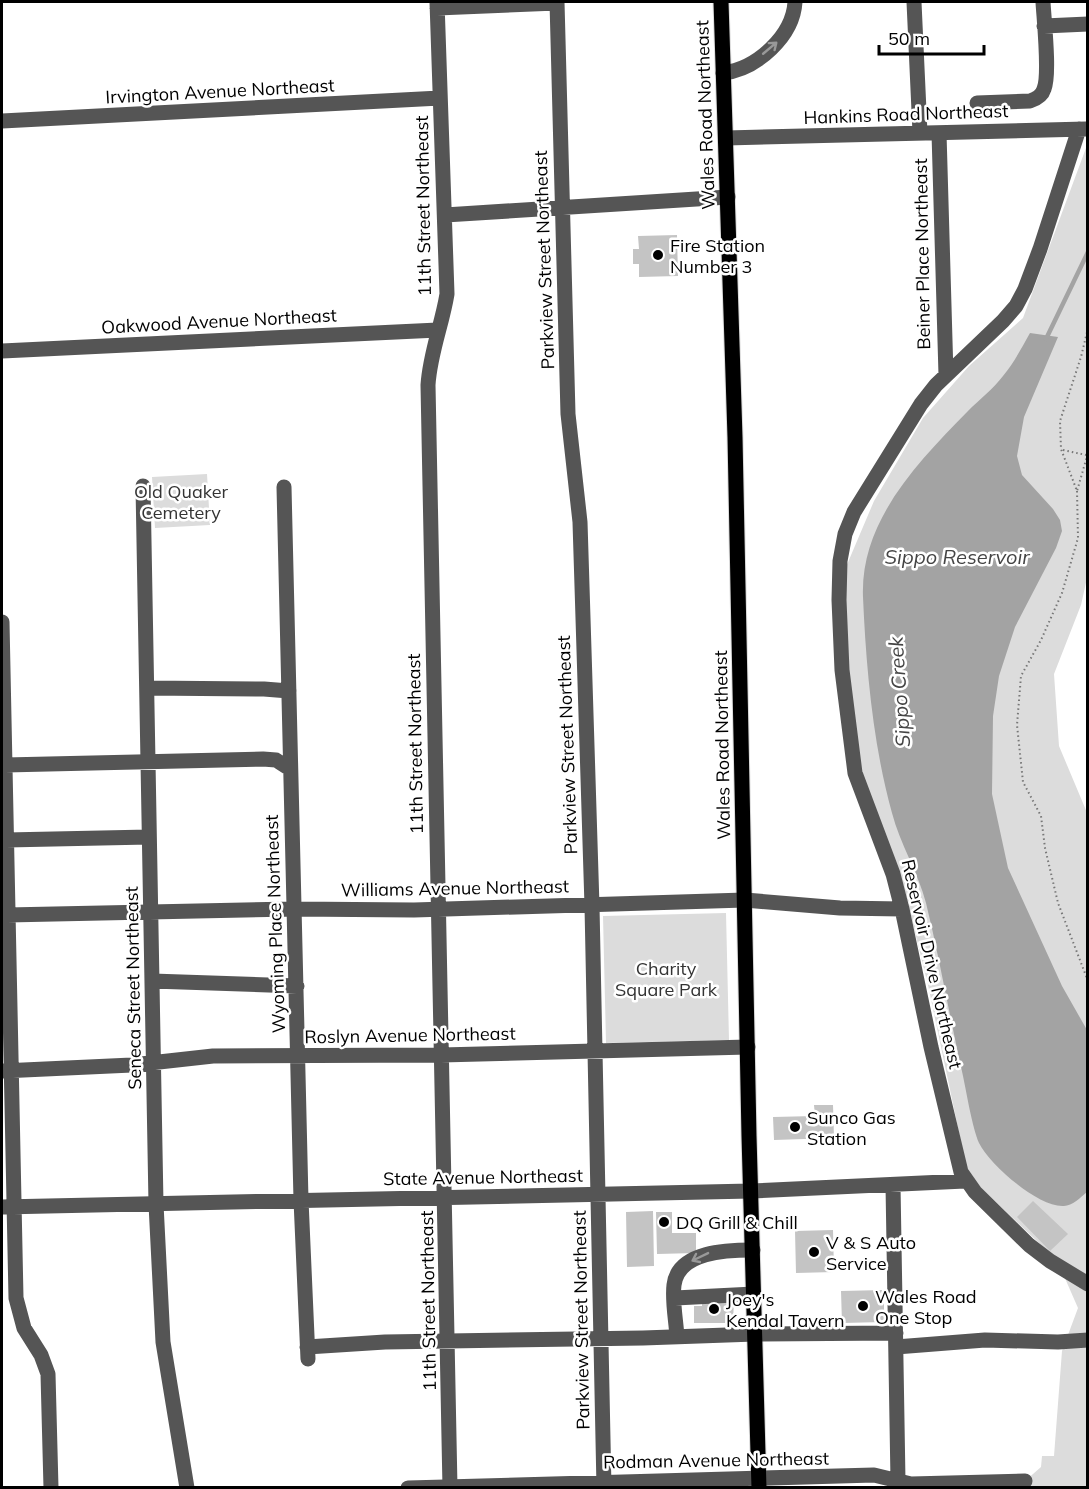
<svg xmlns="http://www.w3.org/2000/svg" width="1089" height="1489" viewBox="0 0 1089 1489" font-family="Mulish,sans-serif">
	<rect width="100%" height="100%" fill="#fff"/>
	<path fill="#dcdcdc" d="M1086 148 1088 503 1086 509 1087 578 1081 605 1054 674 1059 746 1088 815 1087 1487H1025V1481L1041 1467 1042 1456H1054L1062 1351 1078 1308 1057 1260 981 1188 966 1166 928 985 903 884 873 810 863 778 854 723 846 643V567L874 501 923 418 969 366 1023 318Z
		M207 474 210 525 155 528 152 477Z
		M726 913 729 1040 606 1043 603 916Z"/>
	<path fill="#a3a3a3" d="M1030 333 1058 337 1024 417 1017 456 1022 475 1053 509 1060 520 1062 531 1056 548 1015 627 999 676 993 716 992 794 1008 868 1062 986 1087 1030V1192C1081 1197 1072 1206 1064 1206 1039 1208 990 1165 979 1143 972 1126 967 1095 963 1076 950 1019 940 960 926 903 918 872 900 844 892 813 873 745 866 667 863 597 860 521 918 462 968 411 979 400 993 389 1003 376 1014 363 1022 347 1030 333Z"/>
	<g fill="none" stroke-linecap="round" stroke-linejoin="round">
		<path stroke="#a3a3a3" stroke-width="4.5" d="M1046 339 1088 252"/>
	</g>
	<path fill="#c4c4c4" d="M677 235 678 276 639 277V264H633V249H639L638 236Z
		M814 1105H833L834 1138 774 1140 773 1117 815 1116Z
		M1033 1201 1068 1234 1050 1251 1017 1217Z
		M653 1211 654 1266 627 1267 626 1212Z
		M656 1212H672V1233H696V1253L657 1254Z
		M833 1230 834 1272 796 1273 795 1231Z
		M884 1290V1322L842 1323 841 1291Z
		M702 1299H734L733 1323H694V1306H702Z"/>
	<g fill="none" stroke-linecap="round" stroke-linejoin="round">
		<defs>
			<path id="major" d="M721 2 735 437 749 1136 759 1488"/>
		</defs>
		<use href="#major" stroke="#dbdbdb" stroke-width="17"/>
		<path stroke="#777" stroke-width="2" stroke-dasharray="1.5 3" stroke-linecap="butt" d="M1088 328 1081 357 1060 421 1061 449 1077 491 1088 453
			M1063 450 1086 455
			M1077 491 1078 538 1062 593 1041 640 1021 676 1017 725 1023 782 1041 816 1045 848 1058 903 1088 981"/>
		<path stroke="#555" stroke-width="15" d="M437 2 447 294C442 325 430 353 428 385L450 1488
			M557 2 568 414 580 522 592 906 604 1488
			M914 2 920 133
			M437 8 557 3
			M1044 26 1088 24
			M723 73C757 69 793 36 795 2
			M977 103 1030 101C1036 99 1042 96 1044 89 1050 75 1044 20 1043 2
			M2 121 440 98
			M1079 129 1040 249 1025 289 1016 306 1003 321 936 385 921 404 854 512 845 534 840 561 839 600 842 670 855 773 893 874 902 909 931 1047 961 1172 975 1192 1029 1245 1050 1261 1088 1284
			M939 133 946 375
			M726 138 1086 129
			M445 215 728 197
			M2 351 438 330
			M143 486 156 1204 163 1342 187 1488
			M284 487 301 1200 308 1359
			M2 622 16 1298 24 1328 41 1355 48 1374 51 1488
			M147 688 264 689 289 691
			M5 765 263 759 276 760 290 769
			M6 840 149 837
			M7 915 294 909 414 910 745 900 840 908 902 909
			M152 981 297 986
			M2 1071 132 1065 213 1056 441 1055 748 1047
			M893 1185 898 1481
			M2 1207 751 1191 965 1181
			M675 1298 754 1294
			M677 1337C676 1320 672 1301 674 1285 678 1251 728 1250 753 1250
			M307 1347 385 1342 643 1338 755 1334 896 1333
			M896 1347 985 1340 1058 1342 1088 1340
			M408 1488 874 1475 911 1484 1025 1481"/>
		<use href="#major" stroke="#000" stroke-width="15"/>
	</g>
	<defs><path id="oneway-shaft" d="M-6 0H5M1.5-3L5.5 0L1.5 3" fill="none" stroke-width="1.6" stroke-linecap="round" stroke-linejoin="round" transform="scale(1.5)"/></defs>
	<g stroke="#999">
		<use href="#oneway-shaft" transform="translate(770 48) rotate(-40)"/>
		<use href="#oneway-shaft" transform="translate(700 1257) rotate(154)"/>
	</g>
	<g fill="#000" stroke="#fff" stroke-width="2">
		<circle cx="658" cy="255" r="6"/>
		<circle cx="795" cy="1127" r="6"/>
		<circle cx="664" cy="1222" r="6"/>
		<circle cx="814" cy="1252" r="6"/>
		<circle cx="863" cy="1306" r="6"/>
		<circle cx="714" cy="1309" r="6"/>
	</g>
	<g text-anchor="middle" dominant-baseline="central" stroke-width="5" stroke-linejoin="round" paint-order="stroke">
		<g font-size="18" fill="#000" stroke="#fff">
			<text transform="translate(220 91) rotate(-3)">Irvington Avenue Northeast</text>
			<text transform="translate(906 114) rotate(-2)">Hankins Road Northeast</text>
			<text transform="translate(705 115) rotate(-92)">Wales Road Northeast</text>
			<text transform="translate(423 206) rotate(-91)">11th Street Northeast</text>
			<text transform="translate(922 254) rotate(-91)">Beiner Place Northeast</text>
			<text transform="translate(544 260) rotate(-92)">Parkview Street Northeast</text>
			<text transform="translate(219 321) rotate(-3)">Oakwood Avenue Northeast</text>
			<text transform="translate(415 744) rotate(-91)">11th Street Northeast</text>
			<text transform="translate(567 745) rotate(-92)">Parkview Street Northeast</text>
			<text transform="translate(722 745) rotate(-91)">Wales Road Northeast</text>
			<text transform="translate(455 888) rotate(-1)">Williams Avenue Northeast</text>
			<text transform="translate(275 924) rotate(-92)">Wyoming Place Northeast</text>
			<text transform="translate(932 964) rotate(77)">Reservoir Drive Northeast</text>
			<text transform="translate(133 988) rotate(-91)">Seneca Street Northeast</text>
			<text transform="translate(410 1035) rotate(-1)">Roslyn Avenue Northeast</text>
			<text transform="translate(483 1177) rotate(-1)">State Avenue Northeast</text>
			<text transform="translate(428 1301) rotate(-91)">11th Street Northeast</text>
			<text transform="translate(581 1320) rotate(-91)">Parkview Street Northeast</text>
			<text transform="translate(716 1460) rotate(-1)">Rodman Avenue Northeast</text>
		</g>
		<g font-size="18" fill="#000" stroke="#fff" text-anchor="start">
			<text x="670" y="245">Fire Station<tspan x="670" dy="21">Number 3</tspan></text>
			<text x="807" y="1117">Sunco Gas<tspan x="807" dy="21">Station</tspan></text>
			<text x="676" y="1222">DQ Grill &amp; Chill</text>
			<text x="826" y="1242">V &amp; S Auto<tspan x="826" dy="21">Service</tspan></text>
			<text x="875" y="1296">Wales Road<tspan x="875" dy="21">One Stop</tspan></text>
			<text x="726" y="1299">Joey's<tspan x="726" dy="21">Kendal Tavern</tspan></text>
		</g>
		<g font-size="18" fill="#333" stroke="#fff">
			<text x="181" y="491">Old Quaker<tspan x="181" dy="21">Cemetery</tspan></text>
			<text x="666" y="968">Charity<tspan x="666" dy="21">Square Park</tspan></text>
		</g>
		<g font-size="20" font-style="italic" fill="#444" stroke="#fff">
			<text x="957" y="556">Sippo Reservoir</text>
			<text transform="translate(899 692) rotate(-94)">Sippo Creek</text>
		</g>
	</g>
	<rect width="1089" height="1489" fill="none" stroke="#000000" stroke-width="6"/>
	<path d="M879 45v9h105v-9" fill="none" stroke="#000000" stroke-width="3"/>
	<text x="888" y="45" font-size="18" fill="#000000" stroke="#ffffff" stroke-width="4.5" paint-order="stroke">50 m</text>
</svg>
